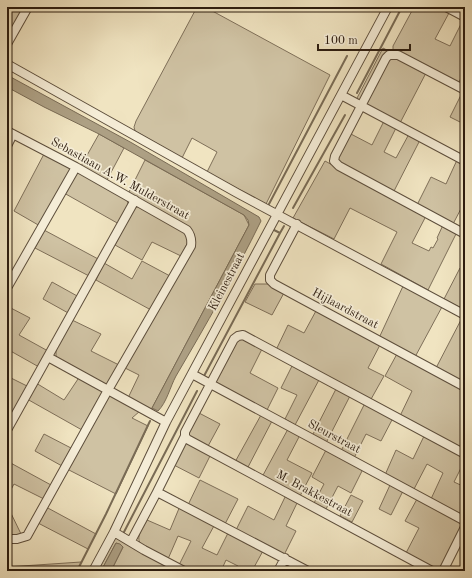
<svg xmlns="http://www.w3.org/2000/svg" width="472" height="578" viewBox="0 0 472 578" font-family="'Old Standard TT',serif">
	<rect width="100%" height="100%" fill="#f0e4c1"/>
	<filter id="stains"><feTurbulence type="fractalNoise" baseFrequency=".005" numOctaves="4"/><feColorMatrix values="0 0 0 0 .2 0 0 0 0 .09 0 0 0 0 .02 0 0 0 .5 -.17"/></filter>
	<radialGradient id="worn" r=".72"><stop offset=".6" stop-color="#630" stop-opacity="0"/><stop offset="1" stop-color="#630" stop-opacity=".3"/></radialGradient>
	<path fill="#cfc2a3" stroke="#7e6f59" d="M7 7H26L7 40Z
		M197 7H205L330 75 266 204 207 172 217 152 192 138 182 158 135 131 134 127 136 121Z
		M414 7H439L449 13 435 39 450 46 463 20 465 21V70L458 84 393 50V46Z
		M383 48 427 71 400 123 356 100Z
		M463 91 465 92V117L462 123 450 117Z
		M384 121 396 128 384 152 396 158 409 134 420 140 393 193 337 161 349 133 372 145Z
		M99 134 124 148 107 180 81 166Z
		M44 154 71 168 40 226 14 211Z
		M145 160 244 215 249 225 151 410 128 398 139 375 125 368 195 240 194 234 191 229 128 194Z
		M457 160 465 165V201L453 224 417 205 431 177 446 184Z
		M325 161 426 216 412 243 429 251 431 247 433 248 438 239 437 238 443 225 457 232 428 290 381 264 397 232 350 208 334 239 293 218Z
		M76 173H80L126 199C132 207 123 217 119 224L64 193Z
		M137 207H141L184 230 189 240 181 256 152 242 142 260 115 245 134 208Z
		M44 230 100 260 91 277 35 248Z
		M142 261 170 276 151 310 96 280 104 263 132 279Z
		M460 268 465 270V310L444 299Z
		M52 282 79 297 70 314 43 299Z
		M255 284H272L285 291 272 315 245 302Z
		M404 284 443 305 415 357 379 338Z
		M7 306 30 318 19 335 48 351 39 367 7 349Z
		M317 309 381 343 368 368 384 376 370 401 276 350 288 325 304 333Z
		M463 316 465 318V384L436 368Z
		M72 320 101 334 91 351 119 365 107 386 58 358 56 356V349Z
		M242 338 263 347 250 373 278 388 267 410 218 384 216 381 237 340Z
		M398 352 465 389V451L400 416 412 391 385 376Z
		M293 364 320 378 295 425 285 419 297 395 281 388Z
		M7 376 27 386 7 423Z
		M80 376 104 392 82 430 27 399 36 383 64 400Z
		M337 387 351 394 326 443 312 436Z
		M110 396H114L140 411 132 418 148 426 116 494 67 469 106 399Z
		M365 403 393 418 381 441 366 434 354 458 341 451Z
		M199 413 220 424 207 448 191 440 188 434Z
		M261 415 272 421 247 469 235 462Z
		M288 429 300 435 287 460 312 473 300 496 262 477Z
		M44 434 71 448 62 466 35 451Z
		M425 434 465 456V460L454 482 465 487V516L461 515 431 499 443 473 427 464 413 491 385 475 396 450 413 459Z
		M183 440 211 454 199 478 170 463Z
		M326 450 363 469 351 493 338 486 326 509 314 503 324 484 312 477Z
		M7 461 51 485 44 499 14 484 7 497Z
		M200 480 238 499 225 524 188 505Z
		M390 485 403 491 391 515 379 509Z
		M286 495 298 501 286 526 296 531 284 555 236 530 248 506 274 520Z
		M351 495 363 501 352 522 340 516Z
		M417 499 460 522 463 524 443 566 437 569 406 553 419 528 405 521Z
		M7 505 22 536H7Z
		M180 506 215 524 202 548 217 555 229 531 264 549 252 571H235L238 566 226 560 221 571H190L179 565 191 541 178 536 168 559 142 545C134 538 143 528 147 520L170 530Z
		M46 507 96 534 88 549 38 523Z
		M117 537 181 571H111L123 547 116 543 101 571H95L114 538Z
		M81 562 77 571H7V567Z"/>
	<path fill="#ada084" stroke="#796b55" d="M7 75 132 143 259 217 261 221C235 274 206 325 176 376 170 387 167 402 158 411L152 408 249 225 248 220 244 215 99 134 44 107 7 87Z
		M116 543 120 544 123 547 111 571H101Z"/>
	<g fill="none" stroke-linecap="round" stroke-linejoin="round">
		<path stroke="#796b55" stroke-width="2" d="M357 93 402 7
			M269 204 347 56
			M293 208 345 115
			M280 233 284 226
			M204 376 280 233 274 230
			M124 532 197 391
			M77 571 106 514 150 421"/>
		<defs>
			<path id="minor" d="M446 7 465 17
				M7 44 28 7
				M7 64 237 193 465 315
				M465 90 398 55H389L386 58 335 156 334 161 339 166 465 234
				M341 95 465 161
				M7 131 76 167 187 230C191 235 192 239 191 246L108 390 27 536 17 539H7
				M7 146 13 134
				M297 224 270 275V280L274 284 465 387
				M7 288 76 167
				M48 357 166 422
				M192 374 465 521
				M7 430 135 200
				M185 436 187 439 432 571
				M157 492 185 436V432L234 339 238 336 243 335 465 454
				M114 532 144 550 184 571
				M131 541 157 492 308 571
				M93 571 114 532 166 422 388 7
				M278 571 285 558
				M443 571 465 527"/>
		</defs>
		<use href="#minor" stroke="#5d4e3c" stroke-width="10"/>
		<use href="#minor" stroke="#f5edd7" stroke-width="8"/>
	</g>
	<g text-anchor="middle" dominant-baseline="central" stroke-width="3.5" stroke-linejoin="round" paint-order="stroke">
		<g font-size="12" fill="#2c1c0f" stroke="#f5edd7">
			<text transform="translate(120 179) rotate(29)">Sebastiaan A.W. Mulderstraat</text>
			<text transform="translate(227 282) rotate(-62)">Kleinestraat</text>
			<text transform="translate(345 309) rotate(28)">Hijlaardstraat</text>
			<text transform="translate(334 437) rotate(28)">Sleurstraat</text>
			<text transform="translate(314 494) rotate(28)">M. Brakkestraat</text>
		</g>
	</g>
	<rect width="472" height="578" fill="none" stroke="#f0e4c1" stroke-width="24"/>
	<rect x="8" y="8" width="456" height="562" fill="none" stroke="#2c1c0f" stroke-width="2"/>
	<rect x="12" y="12" width="448" height="554" fill="none" stroke="#2c1c0f"/>
	<path d="M318 44v6h92v-6" fill="none" stroke="#2c1c0f" stroke-width="2"/>
	<text x="324" y="44" font-size="12" fill="#2c1c0f" stroke="#f5edd7" stroke-width="3" paint-order="stroke">100 m</text>
	<rect width="100%" height="100%" filter="url(#stains)"/>
	<rect width="100%" height="100%" fill="url(#worn)"/>
</svg>
